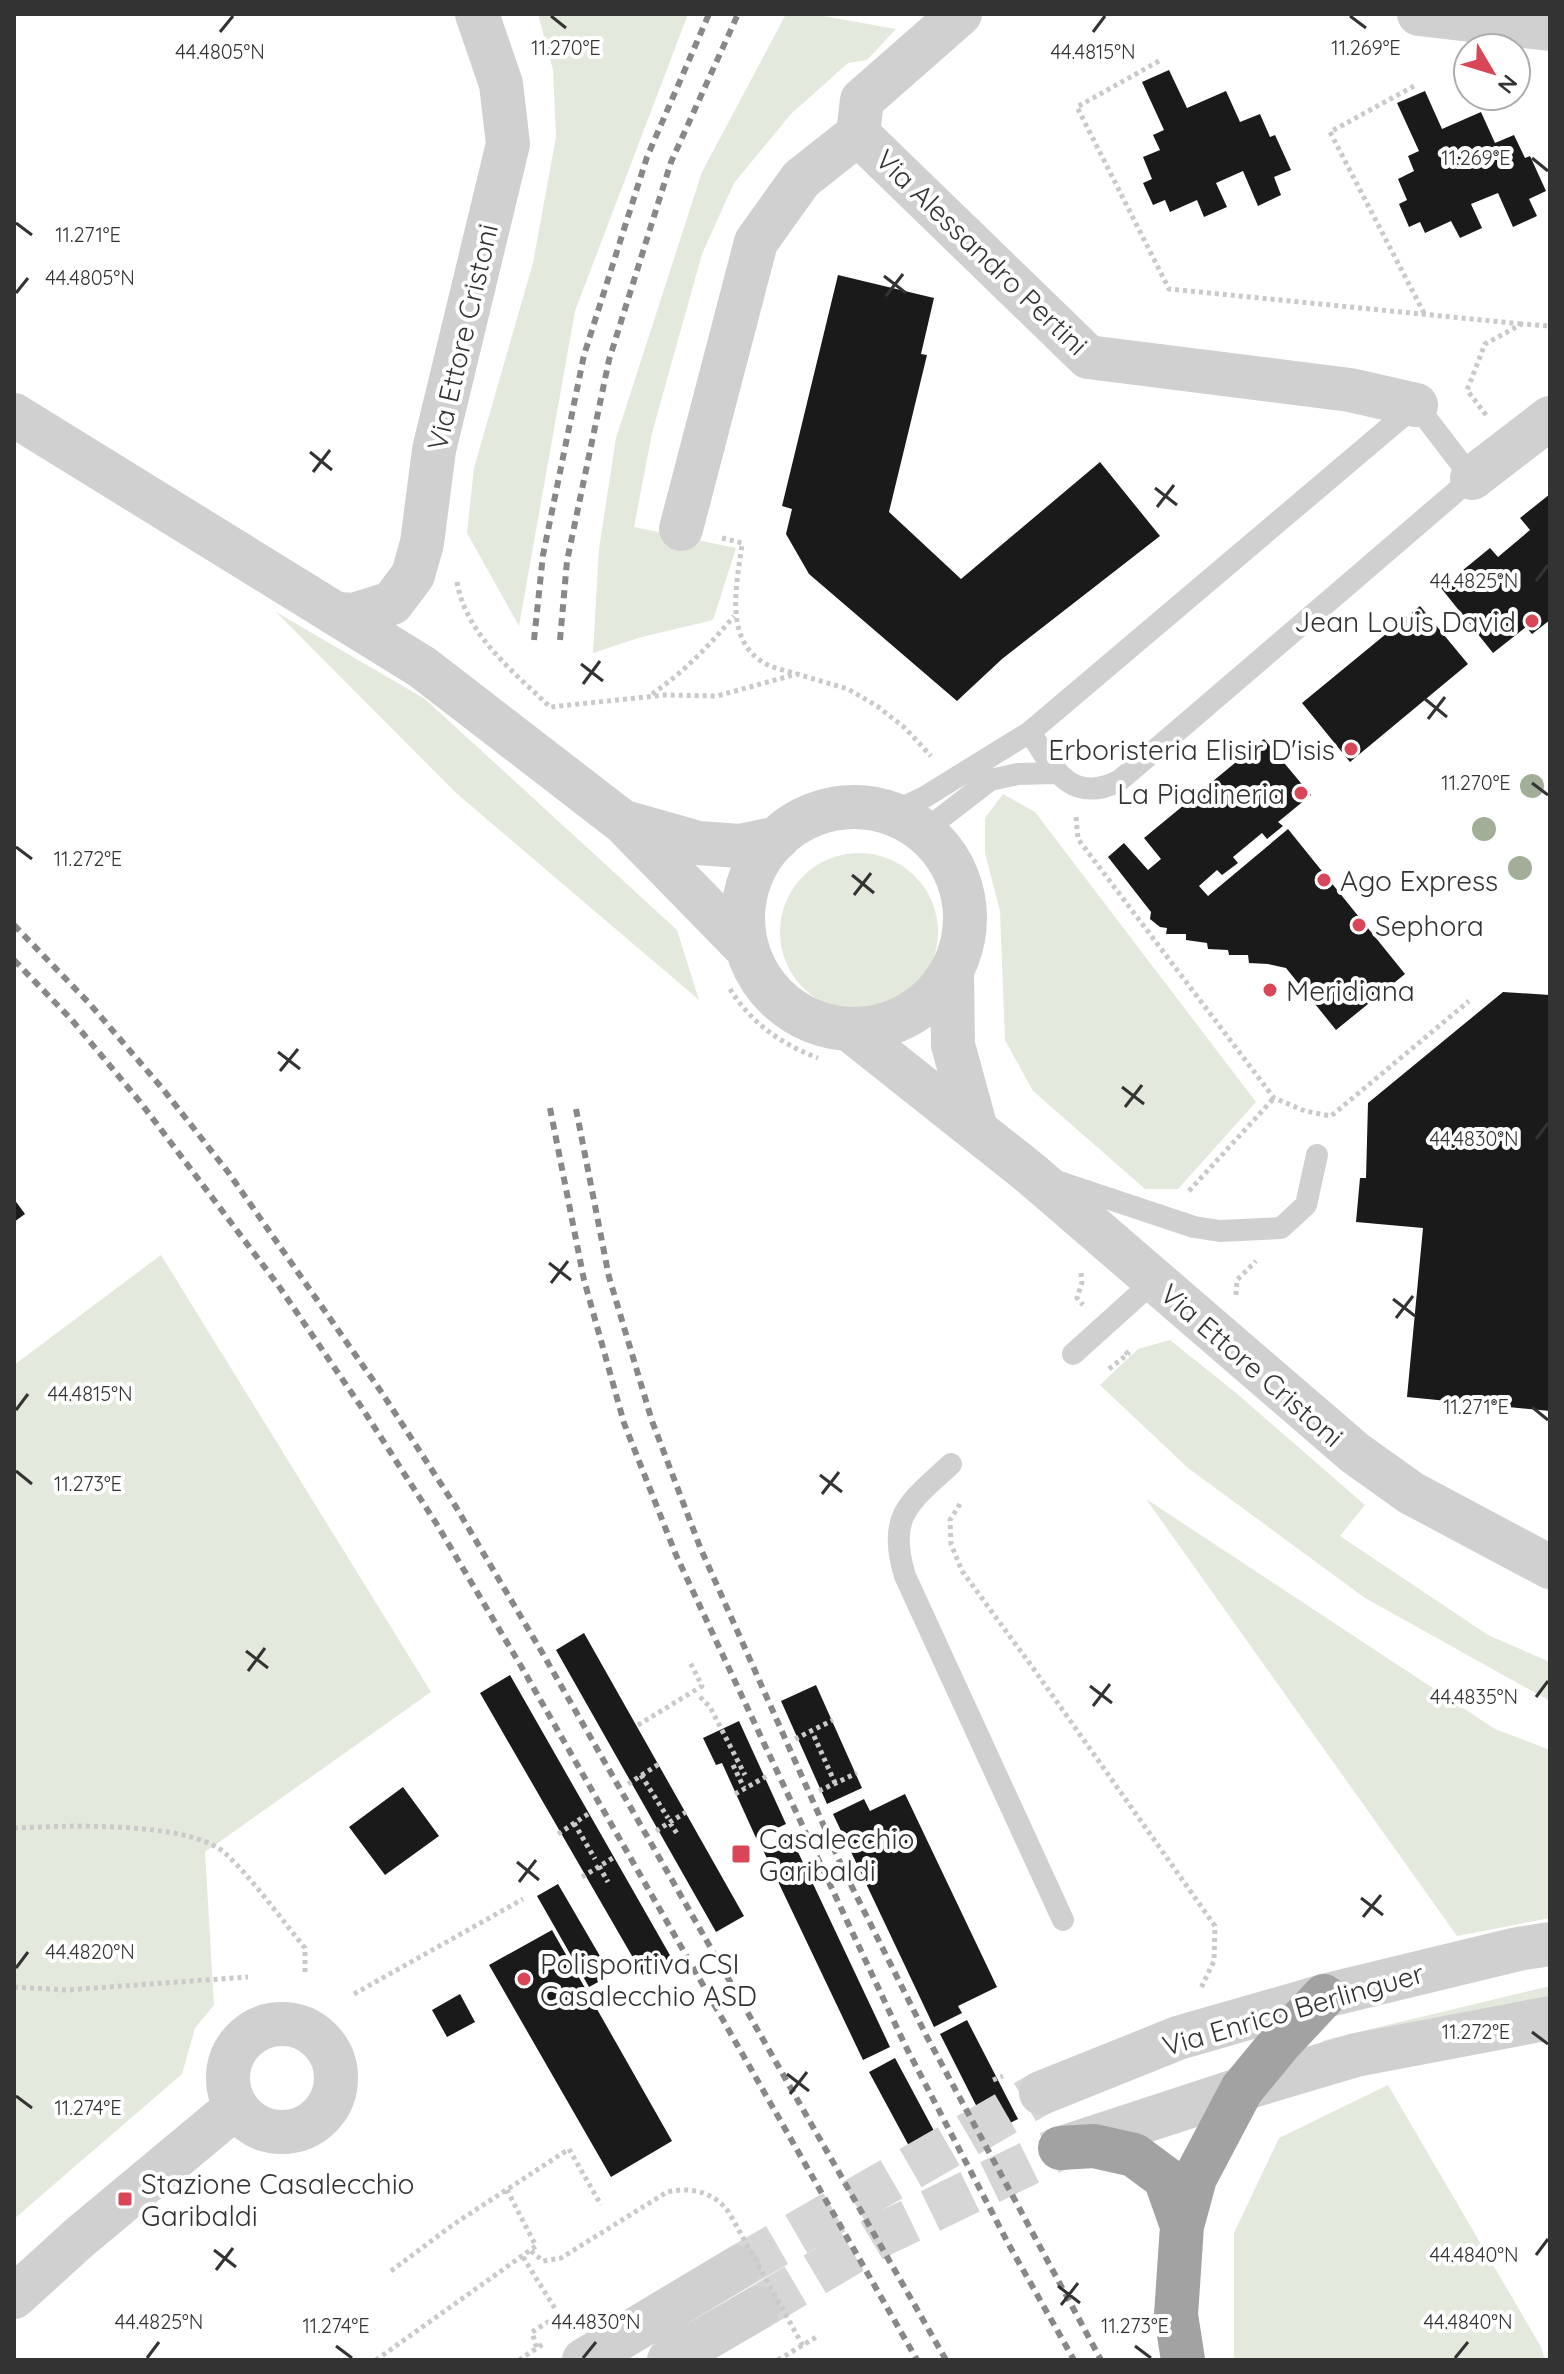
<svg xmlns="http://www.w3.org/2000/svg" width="1564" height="2374" viewBox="0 0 1564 2374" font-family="Quicksand,sans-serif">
	<rect width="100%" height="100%" fill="#fff"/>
	<path fill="#e3e9dd" d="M538 14H688L575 311 519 626 467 533 474 468 533 263 556 137 553 70Z
		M786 14H812L896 29 867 60 848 63 791 114 734 183 702 254 652 433 634 527 736 548 713 620 638 638 593 653 599 549 616 438 702 172Z
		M276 612 425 699 677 930 699 1000 456 793Z
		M1003 794 1035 812 1256 1102 1178 1189H1145L1033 1091 1005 1040 1000 911 985 853V818Z
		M780 932a79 79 0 1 1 158 0a79 79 0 1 1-158 0Z
		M161 1255 431 1692 205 1852 214 2005 195 2028 182 2074 14 2219V1365Z
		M1170 1340 1235 1392 1365 1505 1340 1536 1488 1635 1550 1662V1701L1365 1598 1188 1468 1100 1385 1138 1349Z
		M1146 1499 1495 1729 1550 1750V1918L1457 1936Z
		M1550 1986V1997L1285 2065 1325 2040Z
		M1388 2085 1541 2347 1545 2360H1234V2233L1279 2138Z"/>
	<path fill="#1a1a1a" d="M1169 70 1187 108 1226 91 1240 122 1260 114 1270 137 1275 135 1291 170 1274 177 1281 195 1258 206 1243 171 1216 183 1227 207 1204 217 1197 200 1170 212 1165 200 1153 205 1143 183 1152 179 1143 157 1160 150 1153 135 1164 130 1142 82Z
		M1425 91 1442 129 1481 112 1495 143 1514 135 1525 158 1530 156 1546 191 1529 199 1537 216 1513 227 1498 193 1471 204 1482 228 1460 238 1451 221 1425 233 1420 222 1409 227 1399 204 1407 200 1398 179 1414 171 1408 156 1419 151 1397 103Z
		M838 275 934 298 921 354 927 355 889 512 961 579 1100 462 1160 536 1002 659 957 701 809 574 786 534 792 509 782 506Z
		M1550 494V620L1532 634 1526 627 1493 653 1441 588 1490 548 1498 557 1530 530 1520 518Z
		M1420 606 1468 664 1350 762 1302 703Z
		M1264 739 1311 795 1278 822 1283 826 1267 839 1262 833 1233 857 1238 863 1222 875 1217 870 1199 886 1208 896 1288 829 1405 974 1336 1030 1286 968 1268 964 1249 963 1248 955H1229L1228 950 1208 949 1207 943 1186 940V934H1166L1167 928 1160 927 1150 919 1151 912 1108 857 1124 843 1148 870 1161 859 1144 838Z
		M1503 992 1550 995V1411L1407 1397 1423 1228 1356 1222 1360 1178H1366L1368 1103Z
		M14 1199 25 1214 14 1222Z
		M584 1633 744 1916 716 1932 556 1650Z
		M510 1675 671 1957 643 1975 480 1693Z
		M816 1685 862 1788 827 1804 781 1701Z
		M739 1721 786 1824 756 1838 722 1763 716 1765 703 1738Z
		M403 1787 439 1836 385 1875 349 1827Z
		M905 1794 997 1987 958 2006 962 2013 934 2027 833 1814 864 1799 870 1811Z
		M790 1835 890 2047 863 2060 762 1848Z
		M558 1884 611 1975 589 1987 537 1896Z
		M552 1930 672 2141 611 2177 489 1965Z
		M460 1994 475 2022 447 2037 432 2010Z
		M967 2020 1018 2119 990 2133 940 2034Z
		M895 2058 948 2157 923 2172 869 2072Z"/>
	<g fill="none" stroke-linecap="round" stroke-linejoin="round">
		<path stroke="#d6d6d6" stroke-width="44" stroke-dasharray="44 22" stroke-linecap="butt" d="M739 2267 1041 2093
			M758 2308 881 2235 1060 2148"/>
		<path stroke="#cacaca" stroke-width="5" stroke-dasharray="4 4" stroke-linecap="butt" d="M1159 61 1077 107 1169 289 1522 324
			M1414 86 1330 132 1425 315
			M1486 415 1467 390 1485 344 1522 324 1550 326
			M722 538 742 543C738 580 723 635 761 661 770 668 785 670 796 674
			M457 582C466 635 514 672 550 707L665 695 717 696 797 674 848 689 877 706 905 728 931 756
			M652 694C684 672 709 646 734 616
			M1076 817 1078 839 1274 1098 1305 1111 1331 1116 1469 1001
			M730 989C751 1023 781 1044 818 1058
			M1189 1191 1274 1098
			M1081 1273 1082 1282 1077 1298 1083 1305
			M1236 1295 1237 1280 1256 1261
			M1109 1369 1128 1354 1124 1350
			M960 1504 950 1520 951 1544 962 1571 1033 1668 1215 1926 1214 1961 1201 1988
			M700 1697 710 1707 745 1775
			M638 1725 702 1686 689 1660
			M814 1736 835 1783
			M795 1739 833 1720
			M733 1765 744 1788
			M641 1775 668 1818
			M628 1784 659 1764
			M819 1791 857 1773
			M735 1794 767 1776
			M574 1823 595 1859
			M670 1823 678 1835
			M14 1828C62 1826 190 1820 226 1854 252 1878 281 1919 305 1948V1972
			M656 1831 686 1812
			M558 1834 591 1812
			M599 1866 608 1882
			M582 1877 616 1856
			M14 1987 66 1990 248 1977
			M354 1994 523 1899
			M993 2080 1003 2076
			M531 2251 543 2261 561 2258 667 2192C692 2186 718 2193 731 2216
			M523 2257 559 2315 532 2332 537 2349
			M391 2271 454 2224 569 2149 601 2205
			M376 2360 536 2246 507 2190
			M519 2360 543 2344
			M778 2360 818 2336"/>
		<path stroke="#d0d0d0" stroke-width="22" d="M891 813 923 798 1030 732 1416 405 1472 478 1119 781C1070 805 1053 768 1030 732
			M924 831 990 780 1018 774 1056 773
			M1056 1181 1194 1227 1220 1231 1281 1228 1306 1205 1317 1155
			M1073 1354 1154 1281
			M951 1464C911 1502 886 1514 905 1576L1063 1920"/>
		<path stroke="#d0d0d0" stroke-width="44" d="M960 14 862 100 858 134 1088 357 1350 390 1416 405
			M1419 14 1550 29
			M1472 478 1550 418
			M681 529 756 242 801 179 858 134
			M339 614 353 615 392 603 413 575 422 543 434 450 508 144 501 84 477 14
			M228 2078a54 54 0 1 1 108 0a54 54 0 1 1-108 0Z
			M14 2297 80 2237 236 2107"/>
		<path stroke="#d0d0d0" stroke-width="44" d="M14 415 422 667 623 822 748 950
			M743 918a111 111 0 1 1 222 0a111 111 0 1 1-222 0Z
			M624 822 698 843 740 846 778 838
			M952 971 953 1045 976 1129
			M849 1029 1029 1172 1355 1453 1411 1493 1550 1567
			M1041 2093 1178 2038 1324 1996 1518 1949 1550 1944
			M1062 2148 1242 2089 1356 2055 1550 2018
			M584 2360 739 2267
			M669 2360 758 2308"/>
		<path stroke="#a2a2a2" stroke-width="44" d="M1060 2148 1094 2146 1134 2155 1165 2178 1182 2226
			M1183 2360 1176 2315 1182 2226 1195 2178 1242 2089 1280 2043 1324 1996"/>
		<path stroke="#888" stroke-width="6" stroke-dasharray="8 6" stroke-linecap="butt" d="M534 640 543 555 584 355 647 157 709 14
			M560 640 567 561 609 360 671 162 738 14
			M14 925 89 1003 162 1088 228 1172 382 1393 456 1507 543 1654 946 2360
			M14 960 71 1019 141 1103 278 1285 362 1408 436 1523 521 1666 917 2360
			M550 1108 584 1280 624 1423 676 1555 905 2045 1009 2245 1074 2360
			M576 1109 609 1277 652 1421 700 1547 843 1869 926 2035 1101 2360"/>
		<path stroke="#cacaca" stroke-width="5" stroke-dasharray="4 4" stroke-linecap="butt" d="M731 2216 803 2346"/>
	</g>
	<g fill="#a3ae98">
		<circle cx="1532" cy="786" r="12"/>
		<circle cx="1484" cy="829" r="12"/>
		<circle cx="1520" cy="868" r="12"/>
	</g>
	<path fill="none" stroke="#333" stroke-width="3" d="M551 16 566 28M1350 16 1366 28M220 32 233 16M1093 32 1105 16M1532 158 1548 171M16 223 32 235M884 276 906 293M16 293 28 278M886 296 903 274M310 452 332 470M313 472 330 450M1155 488 1177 505M1157 507 1174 485M1536 581 1548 565M581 664 603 681M583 684 600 661M1425 699 1447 717M1428 719 1445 697M1532 783 1548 795M16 847 32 859M852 875 874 893M854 895 871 873M278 1052 300 1069M280 1071 298 1049M1122 1087 1144 1104M1125 1107 1142 1085M1536 1139 1548 1123M549 1263 571 1280M551 1283 568 1261M1393 1299 1415 1316M1396 1318 1413 1296M1532 1407 1548 1420M16 1410 28 1394M16 1471 32 1484M820 1475 842 1492M822 1494 839 1472M246 1651 268 1668M248 1671 265 1648M1090 1686 1112 1703M1536 1697 1548 1681M1093 1706 1110 1684M517 1862 539 1880M519 1882 536 1860M1361 1898 1383 1915M1363 1917 1381 1895M16 1968 28 1952M1532 2032 1548 2044M787 2074 809 2091M790 2094 807 2072M16 2096 32 2108M214 2250 236 2267M1536 2255 1548 2239M216 2270 233 2248M1058 2286 1080 2303M1061 2305 1078 2283M336 2346 352 2358M1135 2346 1151 2358M147 2358 159 2342M583 2358 596 2342M1455 2358 1468 2342"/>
	<g fill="#d84657" stroke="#fff" stroke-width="3">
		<circle cx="1532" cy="621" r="8"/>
		<circle cx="1351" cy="749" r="8"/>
		<circle cx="1301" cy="793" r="8"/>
		<circle cx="1324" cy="880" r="8"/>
		<circle cx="1359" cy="925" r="8"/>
		<circle cx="1270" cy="990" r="8"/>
		<rect x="731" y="1844" width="20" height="20" rx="4"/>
		<circle cx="524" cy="1979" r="8"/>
		<rect x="117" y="2191" width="16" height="16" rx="4"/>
	</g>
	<g text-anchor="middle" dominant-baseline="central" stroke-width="8" stroke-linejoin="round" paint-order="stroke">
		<g font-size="28" fill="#333" stroke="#fff">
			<text transform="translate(982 252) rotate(44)">Via Alessandro Pertini</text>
			<text transform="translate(462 337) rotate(-77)">Via Ettore Cristoni</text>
			<text transform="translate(1252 1365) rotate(41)">Via Ettore Cristoni</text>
			<text transform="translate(1293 2009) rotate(-16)">Via Enrico Berlinguer</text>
		</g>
		<g font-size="28" fill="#333" stroke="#fff" text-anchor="start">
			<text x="1516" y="621" text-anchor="end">Jean Louis David</text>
			<text x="1335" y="749" text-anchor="end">Erboristeria Elisir D'isis</text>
			<text x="1285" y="793" text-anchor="end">La Piadineria</text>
			<text x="1340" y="880">Ago Express</text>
			<text x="1375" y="925">Sephora</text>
			<text x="1286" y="990">Meridiana</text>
			<text x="759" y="1838">Casalecchio<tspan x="759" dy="32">Garibaldi</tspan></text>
			<text x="540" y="1963">Polisportiva CSI<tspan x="540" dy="32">Casalecchio ASD</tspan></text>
			<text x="141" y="2183">Stazione Casalecchio<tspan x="141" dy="32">Garibaldi</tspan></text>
		</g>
	</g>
	<g font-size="20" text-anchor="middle" fill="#333" stroke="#fff" stroke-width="8" stroke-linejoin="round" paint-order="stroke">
		<text x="566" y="55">11.270°E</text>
		<text x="1366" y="55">11.269°E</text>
		<text x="220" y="59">44.4805°N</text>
		<text x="1093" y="59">44.4815°N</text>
		<text x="1476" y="165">11.269°E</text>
		<text x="88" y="242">11.271°E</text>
		<text x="90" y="285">44.4805°N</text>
		<text x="1474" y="588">44.4825°N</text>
		<text x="1476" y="790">11.270°E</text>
		<text x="88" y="866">11.272°E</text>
		<text x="1474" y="1146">44.4830°N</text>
		<text x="90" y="1401">44.4815°N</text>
		<text x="1476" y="1414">11.271°E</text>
		<text x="88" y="1491">11.273°E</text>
		<text x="1474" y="1704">44.4835°N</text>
		<text x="90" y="1959">44.4820°N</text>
		<text x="1476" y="2039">11.272°E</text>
		<text x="88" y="2115">11.274°E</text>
		<text x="1474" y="2262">44.4840°N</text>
		<text x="159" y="2329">44.4825°N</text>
		<text x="596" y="2329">44.4830°N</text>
		<text x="1468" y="2329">44.4840°N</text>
		<text x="336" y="2333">11.274°E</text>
		<text x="1135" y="2333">11.273°E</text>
	</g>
	<rect width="1564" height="2374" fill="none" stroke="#333333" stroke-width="32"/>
	<g transform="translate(1492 72) rotate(128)"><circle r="38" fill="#ffffff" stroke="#adadad" stroke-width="2"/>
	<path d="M0-6L14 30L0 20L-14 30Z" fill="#d84657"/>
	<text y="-12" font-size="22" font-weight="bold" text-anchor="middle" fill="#333333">N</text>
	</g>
</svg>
